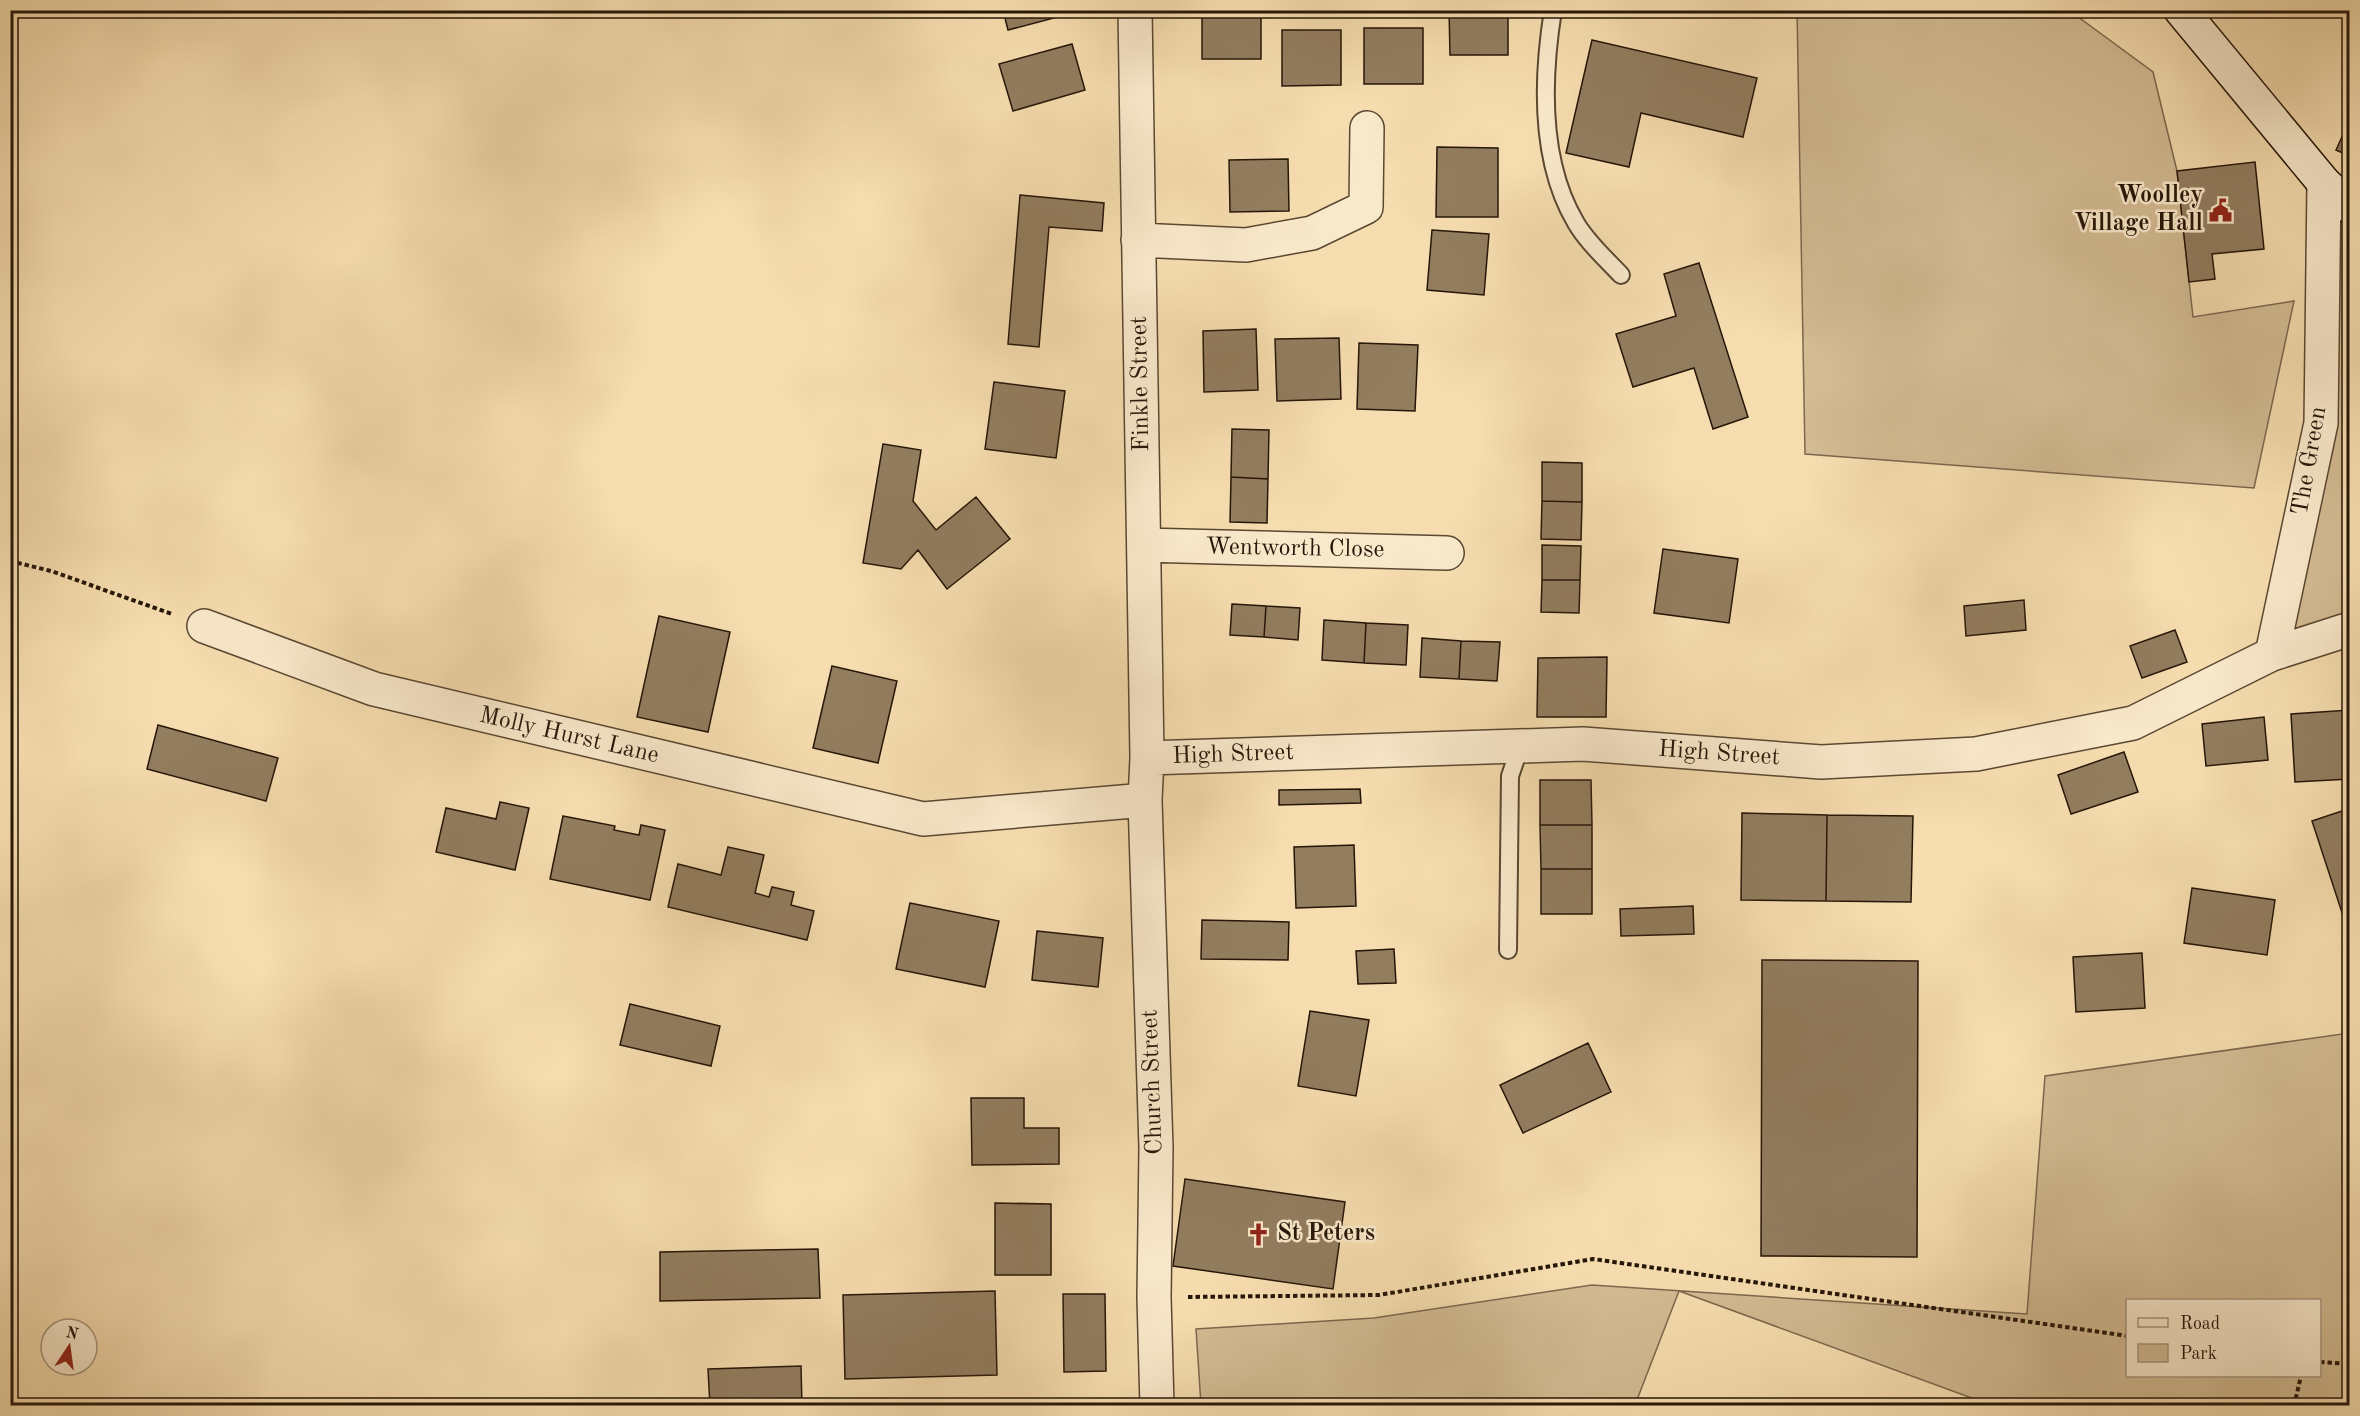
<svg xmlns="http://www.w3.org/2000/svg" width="2360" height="1416" viewBox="0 0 2360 1416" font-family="'Old Standard TT',serif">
	<rect width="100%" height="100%" fill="#f6ddaf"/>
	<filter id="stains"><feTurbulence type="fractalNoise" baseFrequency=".00333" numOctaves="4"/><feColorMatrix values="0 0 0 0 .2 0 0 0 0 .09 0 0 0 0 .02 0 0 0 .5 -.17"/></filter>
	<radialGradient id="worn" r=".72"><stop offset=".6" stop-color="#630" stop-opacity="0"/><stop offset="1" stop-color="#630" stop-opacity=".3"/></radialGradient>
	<path fill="#d3bb93" stroke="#7c684e" stroke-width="1.5" fill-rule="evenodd" d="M1797 11H2070L2153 72 2177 171 2193 317 2294 301 2254 488 1805 454Z
		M2324 183 2349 207V629L2272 654 2321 423Z
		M2349 1033V1405L2042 1406 1980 1401 1679 1291 1635 1405H1201L1196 1329 1374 1318 1592 1285 2027 1314 2045 1076ZM2128 1300H2320V1376H2128Z"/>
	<path fill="#927d5f" stroke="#261609" stroke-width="1.5" d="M1003 10H1068L1069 14 1008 30Z
		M1202 10H1261V59H1202Z
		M1449 10H1508V55H1450Z
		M1364 28H1423V84H1364Z
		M1282 30H1341V85L1282 86Z
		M1592 40 1757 78 1743 137 1641 113 1629 167 1566 153Z
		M1072 44 1085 90 1013 111 999 64Z
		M2350 119V156L2336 150Z
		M1437 147 1498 148V217H1436Z
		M1288 159 1289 211 1230 212 1229 160Z
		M2255 162 2264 249 2212 254 2215 279 2189 282 2177 171Z
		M1020 195 1104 203 1102 231 1049 227 1039 347 1008 344Z
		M1432 230 1489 234 1484 295 1427 290Z
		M1699 263 1748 417 1713 429 1694 368 1633 387 1616 334 1676 316 1664 274Z
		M1256 329 1258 390 1204 392 1203 331Z
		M1339 338 1341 399 1277 401 1275 339Z
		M1359 343 1418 345 1415 411 1357 409Z
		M994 382 1065 391 1056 458 985 449Z
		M1232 429 1269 430 1268 479 1231 477Z
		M883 444 921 450 913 501 936 530 976 497 1010 539 947 589 918 550 901 569 863 563Z
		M1542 462 1582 463V502L1542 501Z
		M1231 477 1268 479 1267 523 1230 522Z
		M1542 501 1582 502 1581 540 1541 539Z
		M1542 545 1581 546 1580 580H1542Z
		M1663 549 1738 559 1729 623 1654 613Z
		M1542 580H1580L1579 613 1541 612Z
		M2024 600 2026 630 1966 636 1964 606Z
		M1232 604 1266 606 1264 637 1230 635Z
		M1266 606 1300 608 1298 640 1264 637Z
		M659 616 730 632 708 732 637 717Z
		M1324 620 1366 623 1364 663 1322 660Z
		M1366 623 1408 625 1406 665 1364 663Z
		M2175 630 2187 662 2142 678 2130 646Z
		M1422 638 1461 641 1459 679 1420 677Z
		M1461 641 1500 642 1497 681 1459 679Z
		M1607 657 1606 717H1537L1538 658Z
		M832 666 897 681 878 763 813 748Z
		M2350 710V779L2295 782 2291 714Z
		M2264 717 2268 760 2206 766 2202 724Z
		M158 725 278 758 266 801 147 769Z
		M2124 752 2138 792 2071 814 2058 775Z
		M1540 780H1591L1592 825H1540Z
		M1360 789 1361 803 1279 805V790Z
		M500 802 529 808 515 870 436 852 446 808 496 819Z
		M2345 810 2350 825V937L2312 821Z
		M1742 813 1827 815 1826 901 1741 900Z
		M1827 815 1913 816 1911 902 1826 901Z
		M563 816 615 826 614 830 639 835 641 825 665 830 650 900 550 879Z
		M1540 825H1592V869H1541Z
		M1354 845 1356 906 1296 908 1294 847Z
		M728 847 764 855 755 893 769 897 772 887 794 892 791 905 814 911 807 940 668 907 678 864 721 875Z
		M1541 869H1592V914H1541Z
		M2192 888 2275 900 2267 955 2184 943Z
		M910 903 999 921 985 987 896 969Z
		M1693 906 1694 934 1621 936 1620 909Z
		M1202 920 1289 922 1288 960 1201 959Z
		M1037 931 1103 938 1098 987 1032 980Z
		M1394 949 1396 983 1358 984 1356 951Z
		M2142 953 2145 1008 2076 1012 2073 957Z
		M1762 960 1918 961 1917 1257 1761 1256Z
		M630 1004 720 1026 711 1066 620 1045Z
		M1310 1011 1369 1020 1356 1096 1298 1086Z
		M1588 1043 1611 1092 1523 1133 1500 1085Z
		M971 1098H1024V1128H1059V1164L972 1165Z
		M1185 1179 1345 1202 1333 1289 1173 1266Z
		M995 1203 1051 1204V1275H995Z
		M818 1249 820 1298 660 1301V1252Z
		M995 1291 997 1375 845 1379 843 1295Z
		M1063 1294H1105L1106 1371 1064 1372Z
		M801 1366 802 1406H710L708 1369Z"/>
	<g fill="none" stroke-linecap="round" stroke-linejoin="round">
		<defs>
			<path id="lane" d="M1553 10C1542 79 1539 161 1576 223 1587 242 1606 259 1621 275
				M1508 950 1510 776 1520 747"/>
			<path id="street" d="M1135 10 1147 758 1145 800 1156 1148 1154 1297 1157 1406
				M1138 240 1246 245 1312 233 1366 207 1367 128
				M1144 545 1447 553
				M204 626 374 689 923 819 1145 800
				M2272 654 2321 423 2324 183
				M1147 758 1583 744 1821 762 1976 754 2133 723 2272 654 2350 629"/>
			<path id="secondary" d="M2181 10 2324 183 2350 207"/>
		</defs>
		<use href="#lane" stroke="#5a4832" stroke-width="20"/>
		<use href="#street" stroke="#5a4832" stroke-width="36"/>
		<use href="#secondary" stroke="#261609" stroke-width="36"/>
		<path stroke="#261609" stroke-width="4" stroke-dasharray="4.5 3" stroke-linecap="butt" d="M10 561 51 571 172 614
			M1188 1297 1379 1295 1593 1259 2128 1336
			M2320 1362 2350 1364
			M2294 1406 2301 1376"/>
		<use href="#lane" stroke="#f9e9cb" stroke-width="16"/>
		<use href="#street" stroke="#f9e9cb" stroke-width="33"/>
		<use href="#secondary" stroke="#f9e9cb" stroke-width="33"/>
	</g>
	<defs>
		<symbol id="civic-bare" viewBox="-9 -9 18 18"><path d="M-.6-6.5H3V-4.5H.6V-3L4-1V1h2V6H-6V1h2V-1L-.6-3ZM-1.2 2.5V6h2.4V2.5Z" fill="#8f2418" stroke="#f9e9cb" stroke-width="2.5" paint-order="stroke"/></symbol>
		<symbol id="church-bare" viewBox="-9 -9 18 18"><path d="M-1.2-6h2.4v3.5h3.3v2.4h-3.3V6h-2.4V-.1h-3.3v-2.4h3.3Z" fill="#8f2418" stroke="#f9e9cb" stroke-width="2.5" paint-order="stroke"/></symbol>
	</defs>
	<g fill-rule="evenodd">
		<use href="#civic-bare" x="2204" y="194" width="33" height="33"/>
		<use href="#church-bare" x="1242" y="1218" width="33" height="33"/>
	</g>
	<g text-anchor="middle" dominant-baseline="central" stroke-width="5" stroke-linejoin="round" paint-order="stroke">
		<g font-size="24" font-weight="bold" fill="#261609" stroke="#f9e9cb" text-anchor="end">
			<text x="2203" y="196">Woolley<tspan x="2203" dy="28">Village Hall</tspan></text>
			<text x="1277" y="1234" text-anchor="start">St Peters</text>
		</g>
		<g font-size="24" fill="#261609" stroke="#f9e9cb">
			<text transform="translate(1141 384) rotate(-91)">Finkle Street</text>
			<text transform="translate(2310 461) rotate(-80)">The Green</text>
			<text transform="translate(1295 549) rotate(1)">Wentworth Close</text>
			<text transform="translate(569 736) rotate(13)">Molly Hurst Lane</text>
			<text transform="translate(1719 754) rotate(4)">High Street</text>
			<text transform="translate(1233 755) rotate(-2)">High Street</text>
			<text transform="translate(1153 1082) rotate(-92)">Church Street</text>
		</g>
	</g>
	<rect width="2360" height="1416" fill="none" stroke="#f6ddaf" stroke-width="36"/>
	<rect x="12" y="12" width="2336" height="1392" fill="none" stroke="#261609" stroke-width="3"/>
	<rect x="18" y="18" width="2324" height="1380" fill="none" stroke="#261609" stroke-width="1.5"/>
	<rect x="2126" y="1299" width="195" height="78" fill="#f9e9cb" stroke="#a5957d" stroke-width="1.5"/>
	<rect x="2138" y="1318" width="30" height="9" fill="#f9e9cb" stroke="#a5957d" stroke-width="1.5"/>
	<text x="2180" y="1329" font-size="18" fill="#261609">Road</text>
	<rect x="2138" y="1344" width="30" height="18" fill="#d3bb93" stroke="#a5957d" stroke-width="1.5"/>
	<text x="2180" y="1359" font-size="18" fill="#261609">Park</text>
	<g transform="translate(69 1347) rotate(13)"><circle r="28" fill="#f9e9cb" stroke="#a5957d" stroke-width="1.5"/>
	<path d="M0-4.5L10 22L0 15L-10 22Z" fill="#8f2418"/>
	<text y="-9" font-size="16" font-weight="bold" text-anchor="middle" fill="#261609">N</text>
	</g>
	<rect width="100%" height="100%" filter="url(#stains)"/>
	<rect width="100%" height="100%" fill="url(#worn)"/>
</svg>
